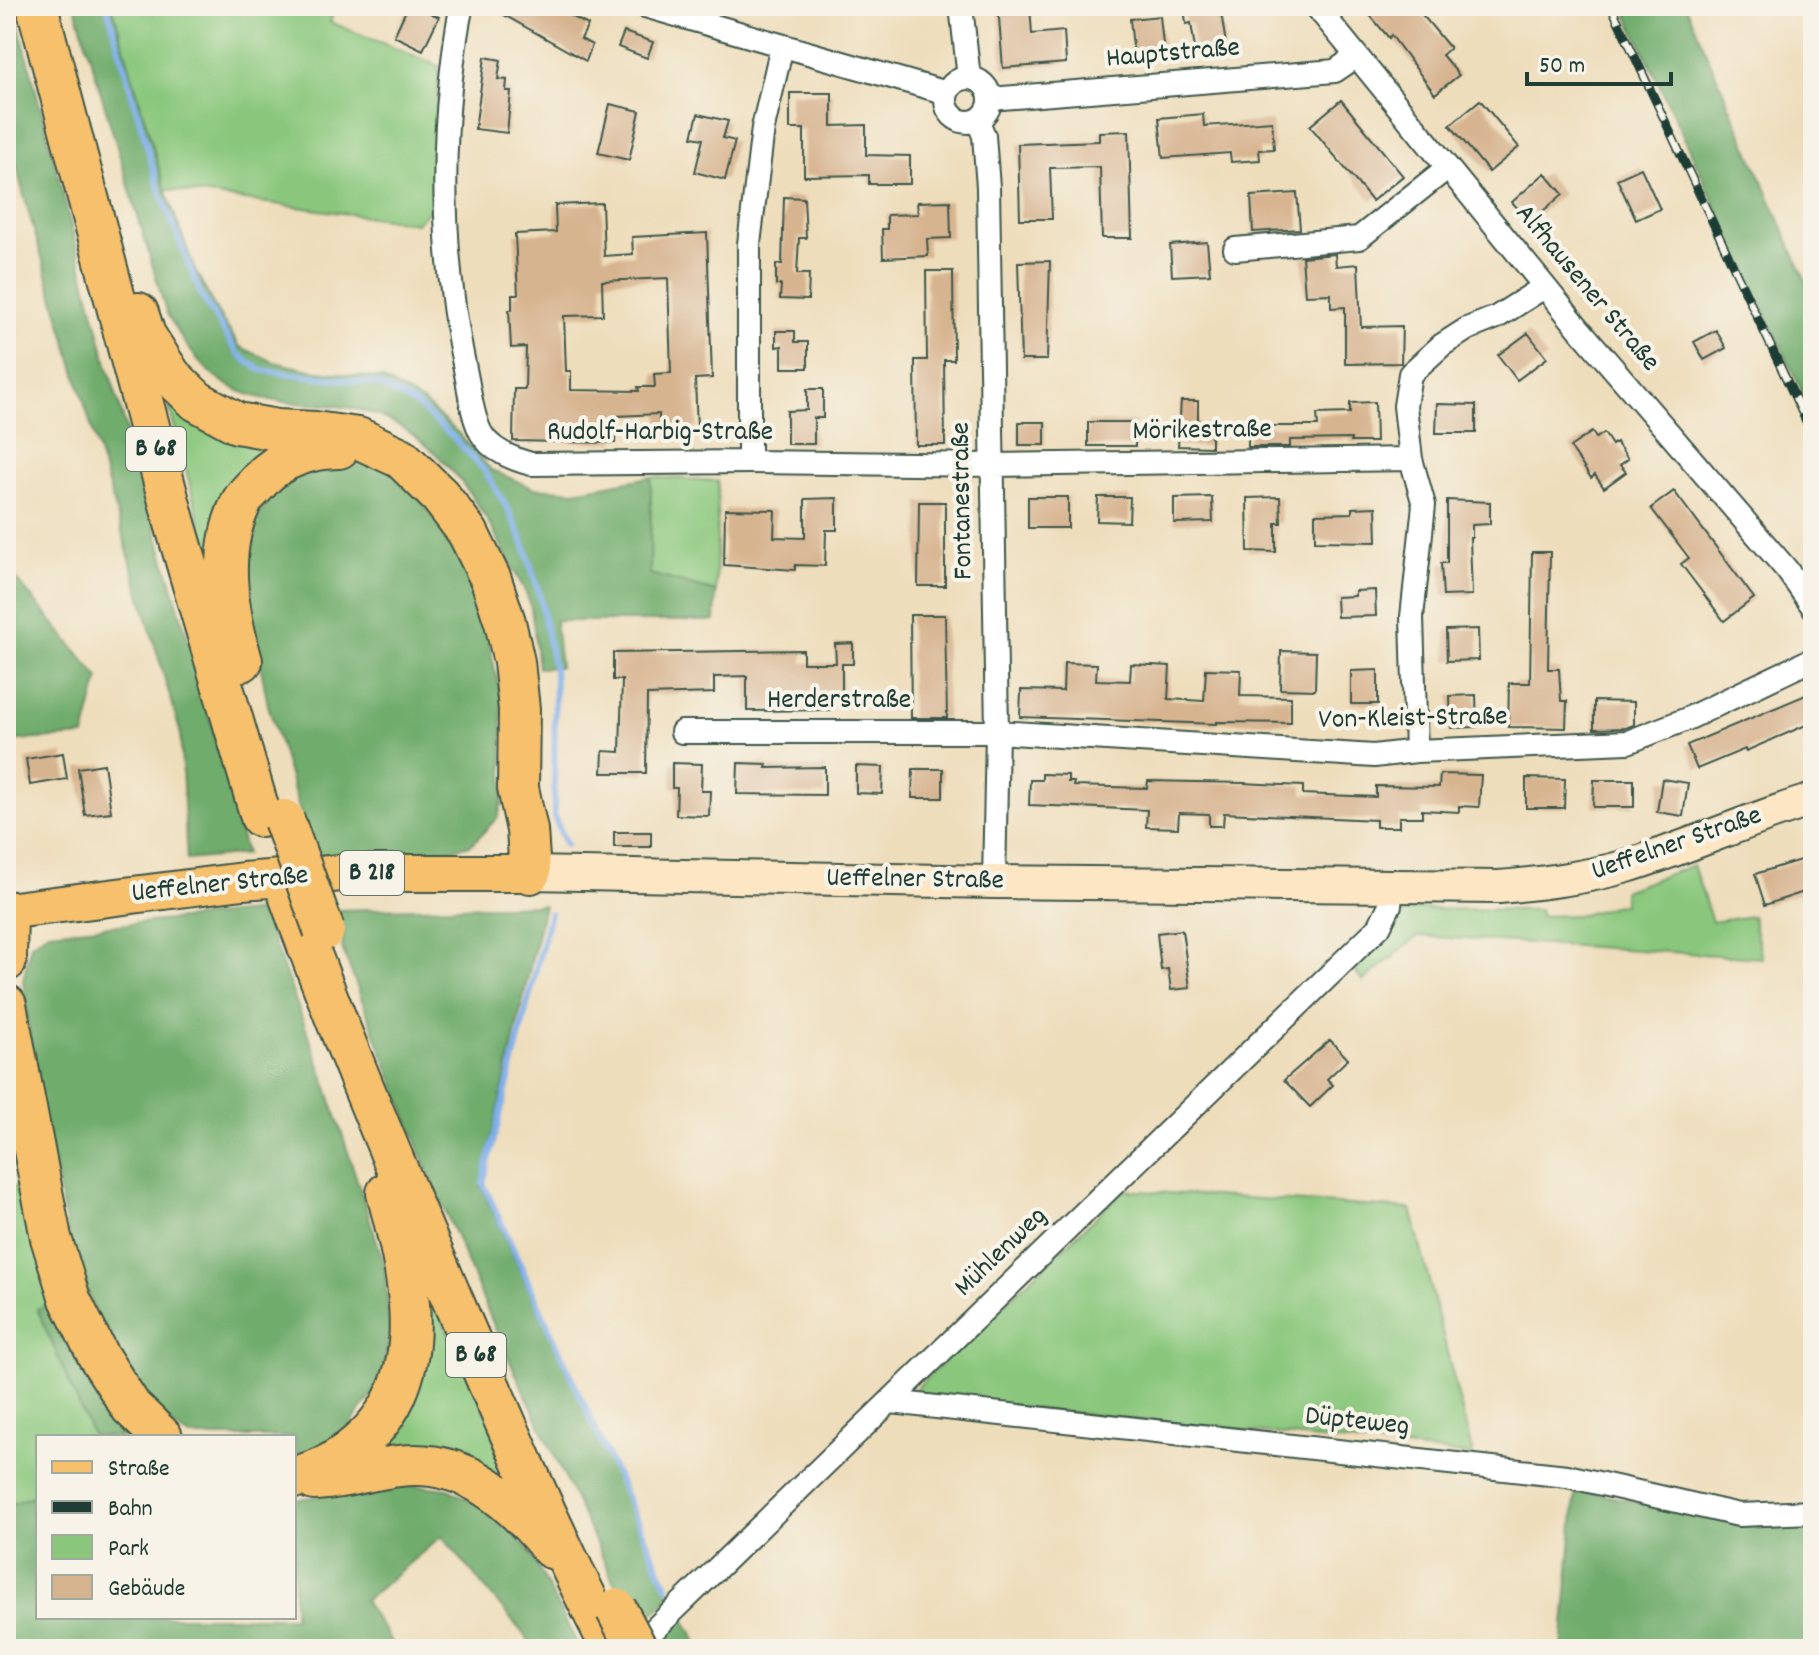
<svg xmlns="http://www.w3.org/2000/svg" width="1819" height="1655" viewBox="0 0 1819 1655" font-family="Dekko,sans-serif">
	<rect width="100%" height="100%" fill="#f7f3e8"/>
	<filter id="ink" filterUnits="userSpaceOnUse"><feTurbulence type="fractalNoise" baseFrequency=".0125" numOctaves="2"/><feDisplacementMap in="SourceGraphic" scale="16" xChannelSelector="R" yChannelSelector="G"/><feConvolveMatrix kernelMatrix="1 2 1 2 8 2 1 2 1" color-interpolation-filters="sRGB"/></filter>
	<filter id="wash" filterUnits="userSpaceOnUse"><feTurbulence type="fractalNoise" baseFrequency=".006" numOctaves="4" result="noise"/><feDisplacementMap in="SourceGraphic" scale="32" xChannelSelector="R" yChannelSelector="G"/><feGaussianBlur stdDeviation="1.8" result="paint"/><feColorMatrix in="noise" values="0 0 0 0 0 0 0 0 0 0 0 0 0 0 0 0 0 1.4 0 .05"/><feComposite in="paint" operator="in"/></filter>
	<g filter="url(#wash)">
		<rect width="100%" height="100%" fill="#edb"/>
		<path fill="#8ac77d" stroke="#548258" stroke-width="2" d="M112 6H336L330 22 439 66 432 209 416 223 164 189Z
			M162 380 292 447 214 575Z
			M651 477 718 481 716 592 650 574Z
			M1693 865 1712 922 1752 916 1762 958 1418 936 1363 981 1350 966 1408 909 1539 910 1540 916 1582 915 1624 903 1623 891Z
			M26 1183 60 1302 38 1309 93 1437H38V1494L6 1506V1190Z
			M1124 1190 1411 1209 1473 1455 908 1396Z
			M412 1254 529 1506 372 1447Z"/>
		<path fill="#6fac6c" stroke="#477450" stroke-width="2" d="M6 6H14L107 364 199 677 246 854 187 860 180 731 24 196 6 122Z
			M75 6H112L165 189 194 268 217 312 240 347 274 362 310 370 382 379 423 402 458 433 491 470 533 488 575 491 651 477 650 574 716 592 715 621H555L560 667 538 668C535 646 535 622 529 601 525 588 516 575 510 563 481 502 436 433 367 412 343 405 319 405 294 403 226 398 200 371 167 314Z
			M1623 6H1686L1813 297V415Z
			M346 460 377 463 404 480 472 565 501 697 504 796 498 817 471 845 444 851 313 855 268 705 247 595 249 559 257 517 271 495 288 479Z
			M14 576 99 678 84 736 6 741V630Z
			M544 905 481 1186 672 1597 644 1621 615 1584 501 1342 424 1161 342 948 343 936 334 910Z
			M262 911 321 1069 384 1263 390 1333 380 1384 348 1428 315 1451 294 1455V1437H190L171 1425 133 1384 99 1322 72 1251 34 1073 23 980 31 944 48 932Z
			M60 1302 140 1437H93L37 1309Z
			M395 1483 448 1489 495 1513 530 1552 580 1649H536L442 1536 364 1601 396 1649H6V1506L38 1494V1617H294V1500Z
			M1576 1489 1738 1524 1813 1527V1649H1562Z
			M683 1617 701 1649H658L656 1643Z"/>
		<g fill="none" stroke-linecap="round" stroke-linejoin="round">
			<path stroke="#80afea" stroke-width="6" d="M107 6 159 189 201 295 238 354 260 370 377 384 418 406 452 436 484 470 508 509 525 546 540 597 555 676 554 816 566 845
				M550 913 483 1183 668 1588"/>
		</g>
		<g id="blocks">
			<path fill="#d7b490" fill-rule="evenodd" d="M408 6H415L439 17 423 50 394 36Z
				M488 6H552L588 25 581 39 592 45 586 61Z
				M998 6H1030L1032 34 1064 31 1066 63 1003 68Z
				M1184 6H1220L1226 44 1195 49 1191 23 1186 24Z
				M1377 6H1415L1450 48 1442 55 1459 75 1435 94 1391 35 1389 38 1368 13Z
				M1160 16 1164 54 1134 57 1130 19Z
				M624 32 653 42 647 58 618 47Z
				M485 57 501 60 498 79 507 80 506 91H511L507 133 475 129Z
				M790 93H832V126L866 125V155L910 156V184H869V175L804 176V129H790Z
				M1341 100 1403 176 1372 201 1310 126Z
				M1480 100 1519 147 1489 172 1450 125Z
				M610 104 640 111 629 160 598 153Z
				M698 114 728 121 723 138 735 141 725 180 695 172 703 139 692 137Z
				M1203 114 1204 126 1272 121 1274 149 1259 150 1260 160 1231 162 1230 153 1163 158 1159 118Z
				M1129 131 1132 238H1102L1100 167 1050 168 1052 219H1020L1018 144 1099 141V132Z
				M1641 168 1660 209 1636 220 1617 179Z
				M1545 173 1563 194 1530 222 1512 202Z
				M1297 193 1300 229 1253 232 1251 196Z
				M784 197 804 198 806 238H799L797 274H809L808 300 780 299 781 285H776V264H782Z
				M950 201 951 238 927 239 928 256 883 258 882 229H887V215L918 214 917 202Z
				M602 203 604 256 633 254 632 237 707 233 712 378 695 379 697 428 659 429V414L616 416 615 443 513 441 514 389H525L526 347 511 348 509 310H512V295H518L515 234 556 232 555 205ZM668 278 671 373 654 374 655 387H638L639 391 571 390V371H566L564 316 603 315 602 281Z
				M1207 242 1210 274 1172 276 1170 245Z
				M1335 254 1336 266 1358 264 1361 327 1402 326 1401 363 1345 364V307L1331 308V294L1305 295 1302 257Z
				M1050 261 1047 360H1021L1018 262Z
				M926 271H953L954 360H944L945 445H916L915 360H927Z
				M1716 330 1726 348 1704 360 1694 342Z
				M776 331H795V342H808V368H782V346L776 347Z
				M1528 333 1547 358 1517 380 1498 355Z
				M807 389H823V418H814V444H787V411L807 410Z
				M1181 401H1198V424H1211V447L1178 446Z
				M1375 402 1376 442H1351V439L1290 440V447H1248V426H1318L1317 414 1350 413V403Z
				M1437 404 1476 405V433H1436Z
				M1019 422H1045V445H1019Z
				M1088 422H1135V446H1088Z
				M1592 432 1596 438 1604 433 1612 445 1616 442 1628 459 1620 465 1626 472 1604 488 1595 475 1591 478 1570 447Z
				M1674 491 1754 598 1724 621 1681 564 1689 558 1651 508Z
				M1028 497H1068V528H1028Z
				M1098 497H1130L1129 522 1097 521Z
				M1212 497 1213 522 1174 523V498Z
				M1280 497 1281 523H1276V552L1248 551 1247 498Z
				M837 498V530H826L825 566 795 565V570L724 565 725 509 775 510 774 537 805 538V499Z
				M1447 500 1490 502V524L1472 525V538H1470L1472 595 1443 596 1441 563H1447Z
				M919 502H945V586H918Z
				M1376 507 1377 542 1315 541V514L1352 513V508Z
				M1532 552H1550L1548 669H1559L1561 701H1567L1566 728 1508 727 1509 683H1530Z
				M1375 590 1376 616 1337 617 1336 597 1355 596V591Z
				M910 615H945L947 718H911Z
				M1478 629 1479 660 1447 661 1446 630Z
				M853 643V664H842V692L829 693 830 710 747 711V676L714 677V693L647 695 646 773H602L603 751 620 752 622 680H613V653L803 650V663H836L835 644Z
				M1281 651 1316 652 1315 690 1280 689Z
				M1064 663 1097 664 1096 680 1130 681 1131 664 1170 666 1168 699 1204 701 1206 669 1241 670 1240 696 1291 697V723L1217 722V724L1020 717 1021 690 1063 691Z
				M1378 670V704H1351V671Z
				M1813 692V722L1746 751 1745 749 1697 769 1687 745Z
				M1476 695 1477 727 1451 728 1450 696Z
				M1594 701 1634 702V725L1625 728 1594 729Z
				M63 753 67 779 30 785 26 759Z
				M672 763 702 764 701 791H710L709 816 676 815 677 788H672Z
				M738 763 767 764 766 768 825 767V795L737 794Z
				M104 764 111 812 85 815 78 768Z
				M856 766 883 767 882 794 856 793Z
				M913 769H943V798H912Z
				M1042 774 1068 775V782H1074L1073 786 1147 788 1148 781 1243 783 1303 786V794L1376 797V786L1439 787 1440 774 1481 775 1479 807 1459 806V812L1422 810V817H1399V827H1376V820L1224 813 1223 826H1209V814L1179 813 1178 828 1146 827 1147 810 1029 805 1030 780H1042Z
				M1526 778 1565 779 1564 808H1526Z
				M1662 779 1688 783 1683 816 1657 812Z
				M1594 780H1634V807H1593Z
				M614 832H651V847H614Z
				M1813 856V889L1765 905 1755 874Z
				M1182 930 1190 988 1171 990 1168 969 1161 970 1157 933Z
				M1330 1040 1348 1059 1327 1079 1333 1085 1310 1107 1284 1080Z"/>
		</g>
	</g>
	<g filter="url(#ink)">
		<use href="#blocks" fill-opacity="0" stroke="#3e5548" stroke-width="2"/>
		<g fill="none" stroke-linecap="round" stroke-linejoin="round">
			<defs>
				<path id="street" d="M462 6C456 29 454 54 451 78 440 178 445 277 466 374 470 393 472 416 481 433 491 451 513 459 531 464L749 462 993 465 1411 459
					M645 6 947 93
					M961 6 969 78
					M1316 6 1581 331 1787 570 1813 607
					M946 100a22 22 0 1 1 44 0a22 22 0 1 1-44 0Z
					M990 99 1335 71 1357 56
					M978 121 984 136 988 187 997 732 994 882
					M1235 249 1359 238 1447 168
					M749 462V244L763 128 782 46
					M682 732H997L1374 756 1416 751 1628 742 1687 719 1813 659
					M1416 751 1412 617 1424 505 1411 459 1405 406 1410 374 1442 345 1467 329 1497 317 1544 287
					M891 1402 1567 1476 1739 1515 1813 1512
					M634 1649 1379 927 1390 905 1392 887"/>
				<path id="secondary" d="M530 873 994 882 1499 887C1543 883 1585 878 1627 866 1690 847 1750 818 1813 800"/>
				<path id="primary" d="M6 911 243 881 343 873H530"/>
				<path id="highway" d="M37 6 174 520 261 817
					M138 313 145 335 171 376 197 401 237 423 277 430 315 432 358 438 401 458 440 496 468 533 491 580 505 622 514 662 519 709 518 788 527 830 530 873
					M242 661C228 611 217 552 241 503 245 494 255 487 261 479 280 458 311 448 339 448
					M286 887C334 1020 389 1150 444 1280 497 1404 550 1529 612 1649
					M6 961 7 911
					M6 1005 51 1238 70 1299 97 1354 131 1407 162 1437
					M294 1478C307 1473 322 1469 333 1462 437 1399 414 1293 387 1193
					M314 1480C343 1479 370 1469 399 1466 465 1458 512 1500 551 1548"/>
			</defs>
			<use href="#street" stroke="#3e5548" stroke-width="26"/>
			<use href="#secondary" stroke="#3e5548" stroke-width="36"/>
			<use href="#primary" stroke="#3e5548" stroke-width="40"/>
			<use href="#highway" stroke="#3e5548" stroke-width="44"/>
			<use href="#street" stroke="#fff" stroke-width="22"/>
			<use href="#secondary" stroke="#fce6c4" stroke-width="32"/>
			<use href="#primary" stroke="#f7c06c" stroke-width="36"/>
			<use href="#highway" stroke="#f7c06c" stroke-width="40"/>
			<defs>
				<path id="rail" d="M1611 6 1813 436"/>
			</defs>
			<use href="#rail" stroke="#1f3d34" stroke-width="9"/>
			<use href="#rail" stroke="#f7f3e8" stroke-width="6" stroke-dasharray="18" stroke-linecap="butt"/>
			<defs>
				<path id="highway-bridge" d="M284 820 324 930
					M616 1609 637 1649"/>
			</defs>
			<use href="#highway-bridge" stroke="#3e5548" stroke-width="44" stroke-linecap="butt"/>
			<use href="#highway-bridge" stroke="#f7c06c" stroke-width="40"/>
		</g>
	</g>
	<g text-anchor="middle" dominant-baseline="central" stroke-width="8" stroke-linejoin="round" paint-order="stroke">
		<g fill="#f7f3e8" stroke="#60746a" stroke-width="2">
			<rect x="126" y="427" width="60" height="44" rx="6"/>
			<rect x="340" y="851" width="64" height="44" rx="6"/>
			<rect x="446" y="1333" width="60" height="44" rx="6"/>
		</g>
		<g font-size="26" font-weight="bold" fill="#1f3d34">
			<text x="156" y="449">B 68</text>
			<text x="372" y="873">B 218</text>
			<text x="476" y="1355">B 68</text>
		</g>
		<g font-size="28" fill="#1f3d34" stroke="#f7f3e8">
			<text transform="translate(1173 55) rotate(-5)">Hauptstraße</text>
			<text transform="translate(1586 289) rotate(50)">Alfhausener Straße</text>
			<text transform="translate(1202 432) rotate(-1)">Mörikestraße</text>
			<text x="660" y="434">Rudolf-Harbig-Straße</text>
			<text transform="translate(964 501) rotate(-91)">Fontanestraße</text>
			<text x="839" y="702">Herderstraße</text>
			<text transform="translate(1413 720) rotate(-1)">Von-Kleist-Straße</text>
			<text transform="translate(1677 845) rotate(-19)">Ueffelner Straße</text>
			<text transform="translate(915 881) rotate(1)">Ueffelner Straße</text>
			<text transform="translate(220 886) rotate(-6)">Ueffelner Straße</text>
			<text transform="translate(1002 1253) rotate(-44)">Mühlenweg</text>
			<text transform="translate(1357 1423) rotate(6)">Düpteweg</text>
		</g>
	</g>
	<rect width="1819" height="1655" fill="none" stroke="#f7f3e8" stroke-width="32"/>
	<rect x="36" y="1435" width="260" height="184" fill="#f7f3e8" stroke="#a1aaa0" stroke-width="2"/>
	<rect x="52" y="1461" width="40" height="12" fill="#f7c06c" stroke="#a1aaa0" stroke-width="2"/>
	<text x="108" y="1475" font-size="24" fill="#1f3d34">Straße</text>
	<rect x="52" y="1501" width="40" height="12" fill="#1f3d34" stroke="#a1aaa0" stroke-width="2"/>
	<text x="108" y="1515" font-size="24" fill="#1f3d34">Bahn</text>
	<rect x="52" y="1535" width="40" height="24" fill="#8ac77d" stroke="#a1aaa0" stroke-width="2"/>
	<text x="108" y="1555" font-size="24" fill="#1f3d34">Park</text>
	<rect x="52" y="1575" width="40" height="24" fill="#d7b490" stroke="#a1aaa0" stroke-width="2"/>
	<text x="108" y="1595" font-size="24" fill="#1f3d34">Gebäude</text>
	<path d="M1527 72v12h144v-12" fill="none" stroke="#1f3d34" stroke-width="4"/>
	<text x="1539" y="72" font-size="24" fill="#1f3d34" stroke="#f7f3e8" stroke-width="6" paint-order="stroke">50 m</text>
</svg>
